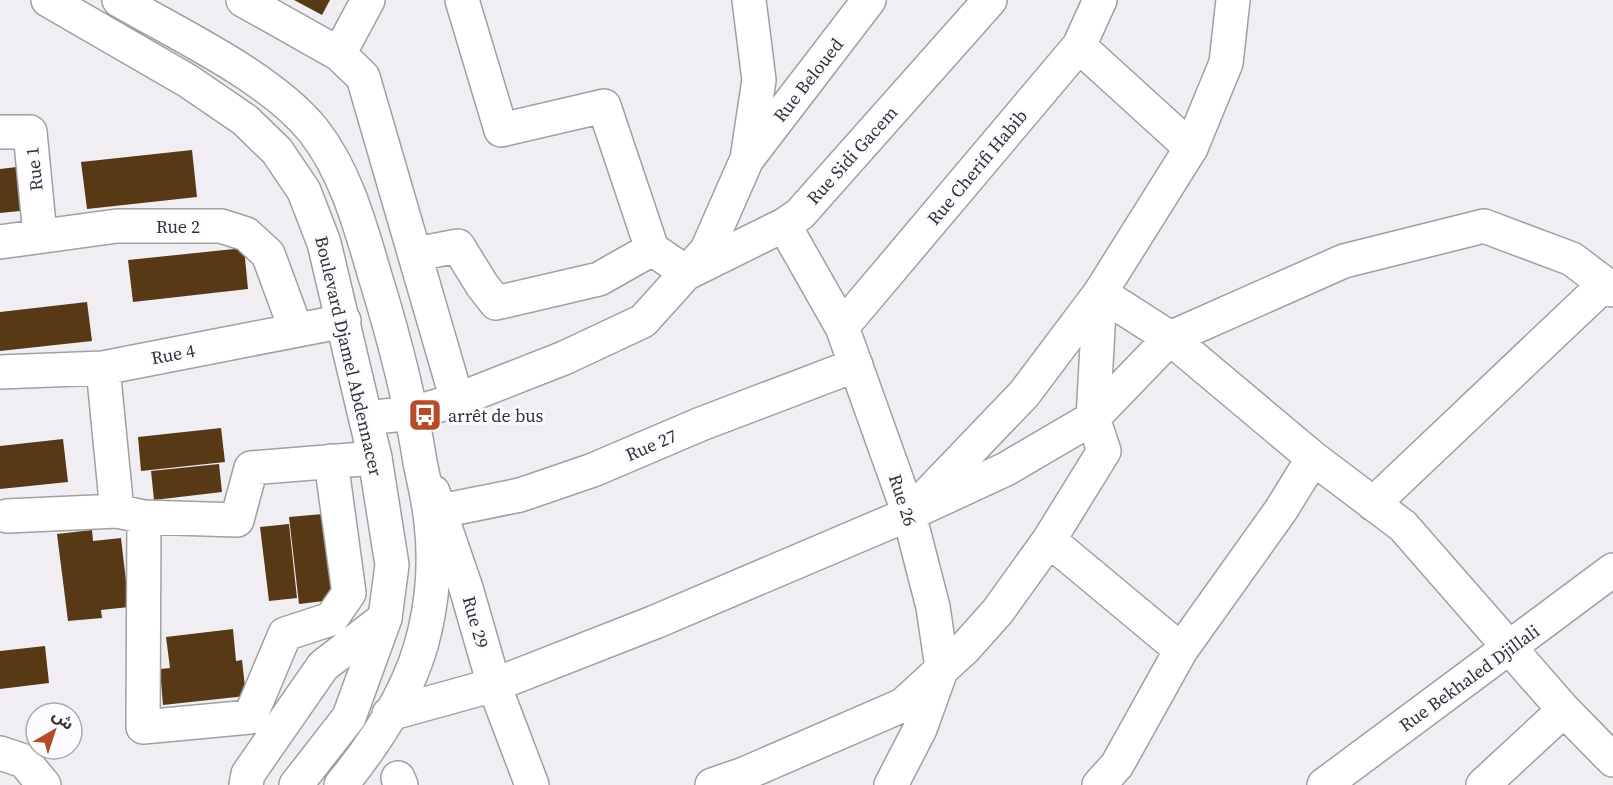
<svg xmlns="http://www.w3.org/2000/svg" width="1613" height="785" viewBox="0 0 1613 785" font-family="'Source Serif 4','Noto Sans Arabic',serif">
	<rect width="100%" height="100%" fill="#f0eef2"/>
	<path fill="#573a15" d="M294 0H330L322 15Z
		M192 150 197 197 87 209 81 162Z
		M25 166 30 210 0 213V169Z
		M244 248 248 289 133 302 128 260Z
		M87 302 92 341 0 351V312Z
		M221 428 225 462 141 471 138 437Z
		M63 439 68 482 0 489V446Z
		M219 464 222 492 154 500 151 471Z
		M323 514 333 600 299 604 289 517Z
		M289 524 297 598 269 601 260 527Z
		M92 530 93 541 121 538 129 607 101 610 102 618 68 621 57 534Z
		M233 629 236 661 242 660 246 696 163 705 160 669 170 668 166 637Z
		M45 646 49 683 0 689V651Z"/>
	<g fill="none" stroke-linecap="round" stroke-linejoin="round">
		<defs>
			<path id="minor" d="M243 0 339 54 363 77 457 400
				M462 0 501 130 604 106 652 249 687 273 784 225 800 214 990 0
				M1079 46 1191 148
				M339 54 368 0
				M0 132H30L40 235
				M748 158 869 0
				M784 225 842 327 909 514 933 607 942 668 920 729 891 785
				M0 242 117 226H221L246 234 268 254 296 330
				M416 254 458 246 482 285 496 303 599 279 652 249
				M842 327 1079 46 1100 0
				M103 368 117 511 144 517
				M0 372 103 368 344 321
				M366 418 413 413 457 400 564 358 643 321 707 250 747 159 759 80 749 0
				M331 461 349 593 331 619 285 634 250 717 143 727 144 517 237 520 251 468 375 458
				M433 492 466 588 494 685 532 785
				M1373 504 1605 284
				M441 511 520 495 593 470 701 424 856 365
				M909 514 1006 469 1093 418 1170 338 1344 261 1484 226 1572 259 1613 290
				M7 516 117 511
				M1049 540 1181 650
				M0 753 24 761 44 785
				M398 778 401 785
				M246 785 248 774 323 666 385 618
				M712 785 744 774 903 705 965 648 998 611 1049 540 1104 451 1093 418 1100 293 1170 338 1313 458 1403 526 1564 710 1613 760
				M1099 785 1117 765 1181 650 1281 510 1313 458
				M1324 785 1613 570
				M1483 785 1564 710"/>
			<path id="major" d="M48 0 188 81 245 120 277 151 304 191 324 243 375 458 392 565 385 618 349 717 296 785
				M119 0C179 35 270 77 313 130 346 172 360 225 375 276 394 337 410 399 420 462 424 482 429 502 431 522 435 557 433 596 425 630 413 686 377 741 341 785
				M389 714 494 685 655 622 909 514 1024 394 1100 293 1191 148 1226 63 1233 0"/>
		</defs>
		<use href="#minor" stroke="#a19fa2" stroke-width="36"/>
		<use href="#major" stroke="#a19fa2" stroke-width="36"/>
		<use href="#minor" stroke="#fff" stroke-width="33"/>
		<use href="#major" stroke="#fff" stroke-width="33"/>
	</g>
	<defs>
		<symbol id="bus-square" viewBox="-11 -11 22 22"><rect x="-9" y="-9" width="18" height="18" rx="4" fill="#b44c28" stroke="#fdfbff"/><path d="M-5-6H5V4H4V6H2V4H-2V6H-4V4H-5ZM-3.5-4V0h7V-4ZM-3.5 1.2v1.5H-2V1.2ZM2 1.2v1.5H3.5V1.2Z" fill="#fff"/></symbol>
	</defs>
	<g fill-rule="evenodd">
		<use href="#bus-square" x="406" y="396" width="38" height="38"/>
	</g>
	<g text-anchor="middle" dominant-baseline="central" stroke-width="6" stroke-linejoin="round" paint-order="stroke">
		<g font-size="18" fill="#323133" stroke="#fdfbff">
			<text transform="translate(808 80) rotate(-52)">Rue Beloued</text>
			<text transform="translate(852 155) rotate(-48)">Rue Sidi Gacem</text>
			<text transform="translate(977 167) rotate(-50)">Rue Cherifi Habib</text>
			<text transform="translate(34 169) rotate(-96)">Rue 1</text>
			<text x="178" y="226">Rue 2</text>
			<text transform="translate(173 354) rotate(-11)">Rue 4</text>
			<text transform="translate(349 356) rotate(77)">Boulevard Djamel Abdennacer</text>
			<text transform="translate(651 445) rotate(-23)">Rue 27</text>
			<text transform="translate(903 500) rotate(72)">Rue 26</text>
			<text transform="translate(476 622) rotate(74)">Rue 29</text>
			<text transform="translate(1469 678) rotate(-36)">Rue Bekhaled Djillali</text>
		</g>
		<g font-size="18" fill="#323133" stroke="#fdfbff" text-anchor="start">
			<text x="448" y="415">arrêt de bus</text>
		</g>
	</g>
	<g transform="translate(54 731) rotate(39)"><circle r="28" fill="#fdfbff" stroke="#acaaad" stroke-width="1.5"/>
	<path d="M0-4.5L10 22L0 15L-10 22Z" fill="#b44c28"/>
	<text y="-9" font-size="16" font-weight="bold" text-anchor="middle" fill="#323133">ش</text>
	</g>
</svg>
